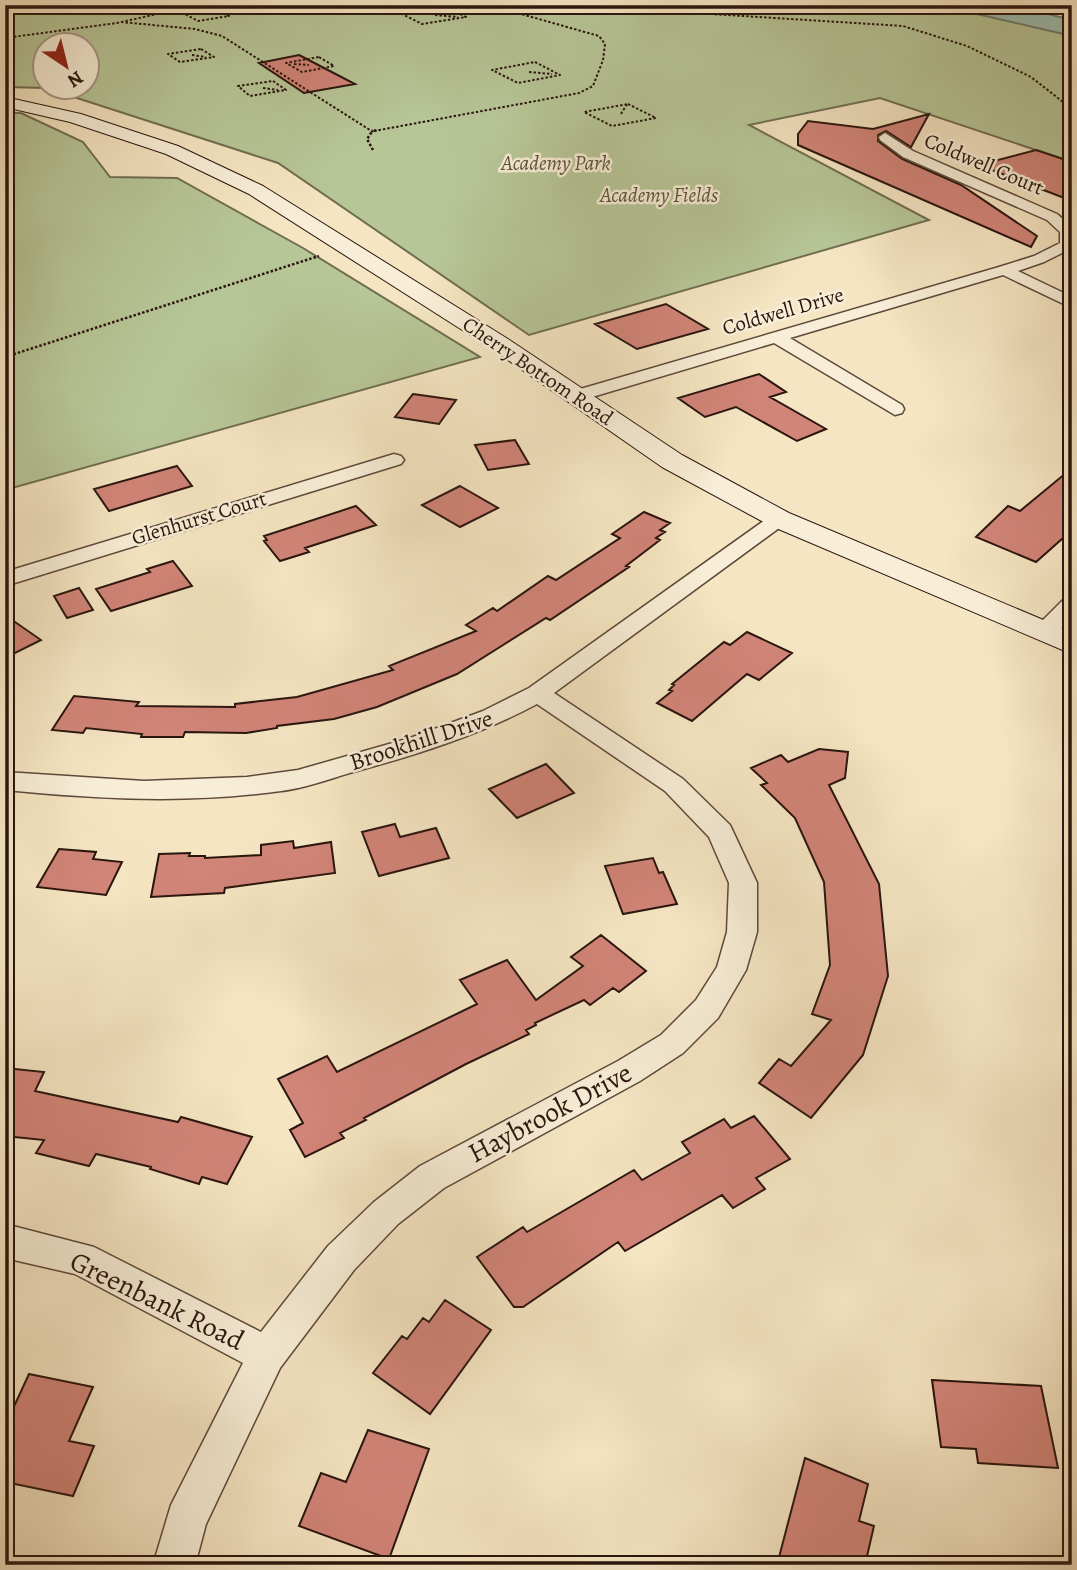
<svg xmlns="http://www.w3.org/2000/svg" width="1077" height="1570" viewBox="0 0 1077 1570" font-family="Alegreya,serif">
	<rect width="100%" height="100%" fill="#f5e5c2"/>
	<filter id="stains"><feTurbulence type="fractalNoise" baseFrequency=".00286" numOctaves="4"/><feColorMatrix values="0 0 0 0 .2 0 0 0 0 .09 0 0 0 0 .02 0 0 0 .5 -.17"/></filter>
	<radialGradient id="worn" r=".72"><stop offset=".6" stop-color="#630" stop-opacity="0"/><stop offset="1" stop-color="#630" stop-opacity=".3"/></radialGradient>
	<path fill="#b7c697" stroke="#706e52" stroke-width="2" fill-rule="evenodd" d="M5 5H981L1072 28V162L880 98 749 125 929 220 529 335 278 163 46 88 5 87ZM46 46H88V88H46Z
		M5 113H21L83 142 110 177 177 178 303 248 480 357 5 490Z"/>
	<path fill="#9dbfaf" stroke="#6f7b6f" stroke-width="2" d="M938 5H1012L1072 20V36Z"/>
	<path fill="#d18478" stroke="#2a150e" stroke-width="2" d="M299 55 355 84 304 93 259 63Z
		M929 114 911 147 886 131 878 135V141L902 159 961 185 1037 236 1031 247 798 145V134L808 121 873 129Z
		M1036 150 1072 162V201L979 165Z
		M666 304 708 329 637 349 595 324Z
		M759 374 786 392 770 397 826 429 797 441 736 407 705 417 678 398Z
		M413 394 456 400 439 424 395 417Z
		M515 440 529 464 488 470 475 445Z
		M177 466 192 486 109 511 94 489Z
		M1072 468V530L1036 562 976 537 1008 506 1020 511Z
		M460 486 498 508 460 527 422 505Z
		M356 506 376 525 305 548 309 552 280 561 264 541 267 540 264 536Z
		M644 512 670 523 660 530 665 532 656 538 660 540 626 566 629 567 550 620 546 618 457 674 377 707 334 719 277 726V728L246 733 185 732 183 737H141L142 734 86 728 83 733 52 730 74 696 139 702 136 706 235 707V704L297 697 393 670 389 666 476 631 466 625 493 608 497 611 548 576 556 580 620 538 612 534Z
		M173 561 192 586 111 611 96 589 150 572 147 569Z
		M79 588 93 610 67 618 54 596Z
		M5 615 41 640 5 658Z
		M747 632 792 653 759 680 747 674 692 721 657 703 672 691 669 690 674 685 672 684 724 642 730 645Z
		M819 749 848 752 845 778 829 785 879 884 888 976 863 1055 811 1118 759 1083 779 1059 791 1066 831 1020 812 1014 830 965 824 882 795 818 761 785 767 783 751 768 781 755 788 762Z
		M546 764 574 793 517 818 489 789Z
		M395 824 400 837 436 828 449 858 379 876 362 832Z
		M293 841 294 848 331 842 335 873 225 888 224 893 151 897 159 854 190 853 189 856H205V858L261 855V845Z
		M59 849 96 852 93 859 122 862 106 895 37 887Z
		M653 858 659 873 663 872 677 904 623 914 605 866Z
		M601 935 646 971 619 992 613 988 590 1005 584 1000 535 1023 536 1025 526 1030 529 1034 466 1064 364 1118 366 1120 340 1133 344 1138 305 1157 290 1130 303 1123 278 1079 327 1056 337 1072 477 1004 460 980 507 960 536 1000 583 966 571 957Z
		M5 1068 44 1072 35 1091 178 1122 181 1117 252 1137 227 1184 202 1177 199 1184 150 1169 151 1167 96 1154 89 1166 36 1153 44 1140 5 1136Z
		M754 1116 790 1159 756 1178 765 1189 733 1208 722 1195 625 1251 618 1242 523 1307H514L477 1257 523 1227 527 1232 634 1170 642 1180 690 1153 682 1142 724 1119 731 1128Z
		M445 1300 491 1330 430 1414 373 1373 402 1336 407 1339 423 1318 429 1322Z
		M29 1374 93 1387 69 1441 94 1446 73 1496 5 1482V1426Z
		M932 1380 1041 1386 1058 1468 978 1463 976 1449 941 1447Z
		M368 1430 429 1449 389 1559 299 1526 321 1473 346 1482Z
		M805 1458 868 1484 859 1521 874 1526 865 1565H777Z"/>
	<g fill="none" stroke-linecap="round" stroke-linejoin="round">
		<defs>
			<path id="street" d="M885 133 913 151 1057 214 1072 227V248L1044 262 1018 271 1072 297V308L1003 275 790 338 902 405 904 409 902 413 895 415 774 343 582 400H570L567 396 570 392 999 267 1034 256 1060 243V232L1047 220 903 157 880 140 879 137Z
				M394 454 401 456 404 460 401 464 5 586V572Z
				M779 513 786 515 789 519 786 523 554 693 683 779 730 825 757 883V932L746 970 718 1018 683 1053 640 1081 444 1188 398 1224 354 1270 280 1368 206 1524 195 1565H153L171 1505 243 1363 75 1274 5 1258V1224L94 1247 261 1332 328 1246 374 1202 420 1166 618 1061 661 1035 696 1000 717 967 727 932 729 883 709 837 665 791 537 704C479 735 416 755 353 772 329 779 306 788 281 791 189 804 97 799 5 790V772L144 781 247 777 298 770 410 738 483 711 529 688 772 515Z
				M1072 597V617L1052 637H1036L1032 632 1036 627 1064 599Z"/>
			<path id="secondary" d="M1058 5H1072V11L1060 8Z
				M5 97 81 114 178 146 263 186 508 339 682 455 789 513 1072 632V654L769 525 662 467 492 349 249 194 166 154 70 122 5 107Z"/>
		</defs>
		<use href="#street" stroke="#5d493b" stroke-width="3"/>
		<use href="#secondary" stroke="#2a150e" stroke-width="2"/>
		<path stroke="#2a150e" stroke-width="2" stroke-dasharray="2.5 2" stroke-linecap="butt" d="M486 5 504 10 679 12 903 26 967 46 1031 77 1072 109
			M444 6 466 17 422 24 400 13Z
			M215 9 229 16 198 21 185 14Z
			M435 15 458 17
			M121 22 195 29 222 36 373 132
			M5 38 117 23 197 5
			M201 49 214 57 180 62 168 54Z
			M192 55 206 57
			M319 57 334 66 302 72 286 63Z
			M535 62 560 75 518 83 492 70Z
			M294 64 309 65
			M529 72 552 74
			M273 81 286 90 250 96 238 86Z
			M263 88 278 90
			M628 104 656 118 612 126 584 112Z
			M621 114 627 104
			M374 131 579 93 593 86 603 60 605 44 599 36 514 12"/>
		<path stroke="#2a150e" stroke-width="2.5" stroke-dasharray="2.5 2" stroke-linecap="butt" d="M374 131 377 130
			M373 150 367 139 373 130
			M5 357 319 256"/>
		<use href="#street" fill="#f8eed7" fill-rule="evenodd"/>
		<use href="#secondary" fill="#f8eed7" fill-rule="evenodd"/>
	</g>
	<g text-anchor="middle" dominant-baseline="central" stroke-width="5" stroke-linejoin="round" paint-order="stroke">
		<g font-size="21" font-style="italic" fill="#5b533e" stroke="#f8eed7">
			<text x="556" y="163">Academy Park</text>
			<text x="659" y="195">Academy Fields</text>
		</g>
		<g font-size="21" fill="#2a150e" stroke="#f8eed7">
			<text transform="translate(984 164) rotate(23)">Coldwell Court</text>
			<text transform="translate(783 311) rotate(-16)">Coldwell Drive</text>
			<text transform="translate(538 371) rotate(34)">Cherry Bottom Road</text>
			<text transform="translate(199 518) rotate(-17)">Glenhurst Court</text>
		</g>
		<g font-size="24" fill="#2a150e" stroke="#f8eed7">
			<text transform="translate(421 740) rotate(-18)">Brookhill Drive</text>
		</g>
		<g font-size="28" fill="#2a150e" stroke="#f8eed7">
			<text transform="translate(550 1113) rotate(-28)">Haybrook Drive</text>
			<text transform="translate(157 1301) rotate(26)">Greenbank Road</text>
		</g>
	</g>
	<rect width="1077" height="1570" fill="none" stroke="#f5e5c2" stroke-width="28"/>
	<rect x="7" y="7" width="1063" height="1556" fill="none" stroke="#2a150e" stroke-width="3.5"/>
	<rect x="14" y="14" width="1049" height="1542" fill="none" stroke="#2a150e" stroke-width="2"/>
	<g transform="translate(66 66) rotate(145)"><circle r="33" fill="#f8eed7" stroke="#a69787" stroke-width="2"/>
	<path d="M0-5L12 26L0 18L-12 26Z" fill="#8f2418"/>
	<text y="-10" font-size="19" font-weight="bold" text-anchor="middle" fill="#2a150e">N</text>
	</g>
	<rect width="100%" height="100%" filter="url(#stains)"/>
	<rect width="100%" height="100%" fill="url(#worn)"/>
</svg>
